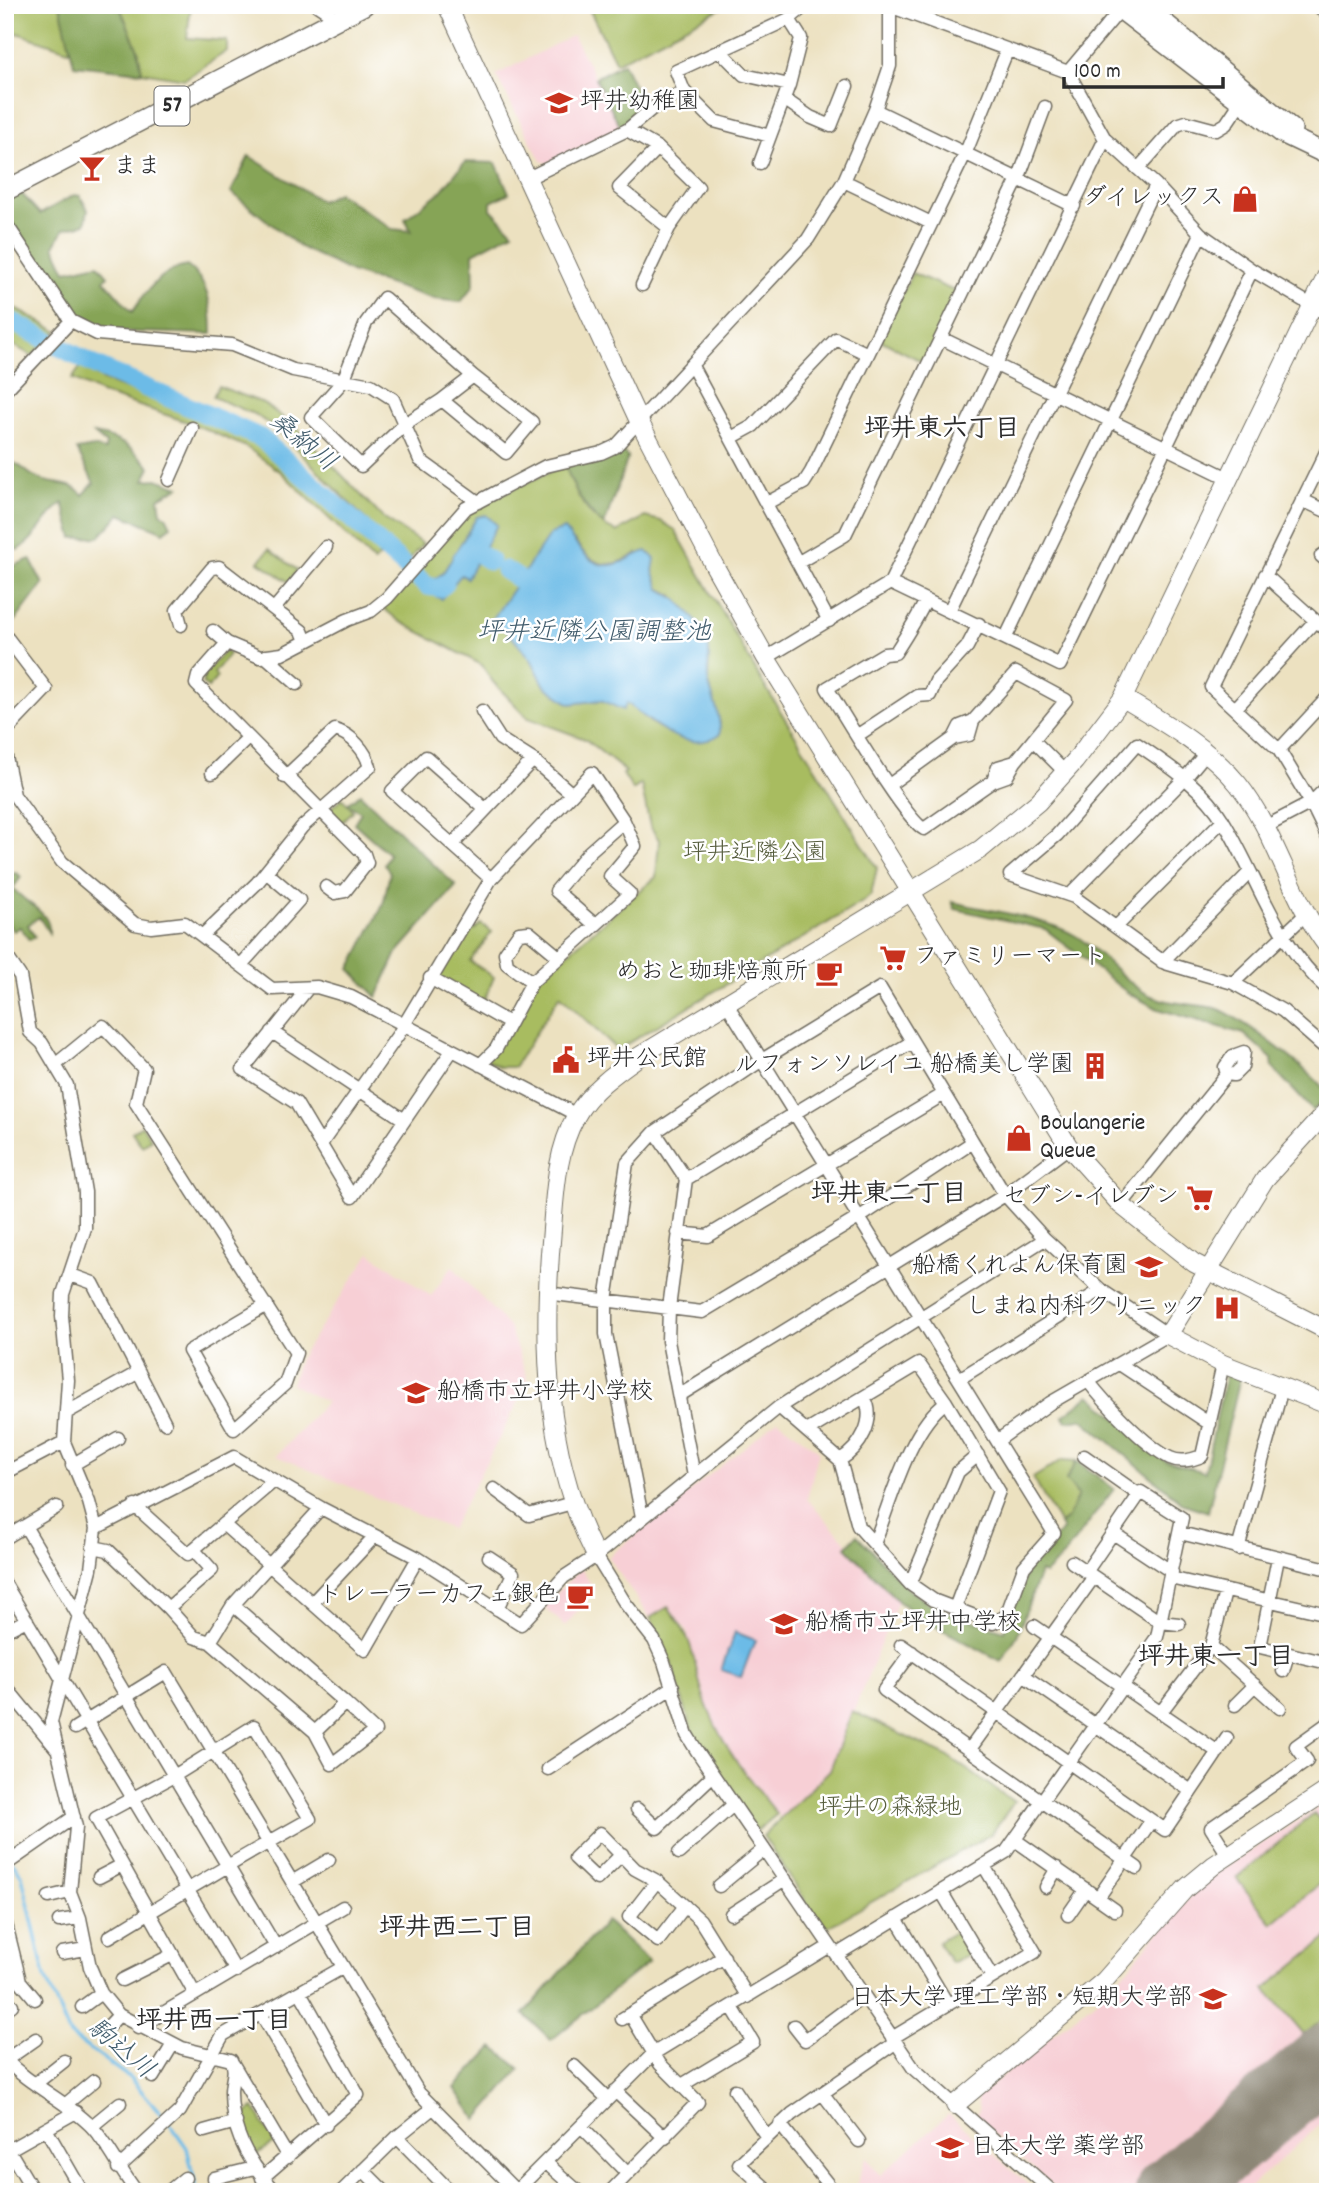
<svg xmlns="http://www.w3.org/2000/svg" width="1333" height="2197" viewBox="0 0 1333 2197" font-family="Dekko,'Klee One',sans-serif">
	<rect width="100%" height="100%" fill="#fff"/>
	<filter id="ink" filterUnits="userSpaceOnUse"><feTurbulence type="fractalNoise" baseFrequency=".0143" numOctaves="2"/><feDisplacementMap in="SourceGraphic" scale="14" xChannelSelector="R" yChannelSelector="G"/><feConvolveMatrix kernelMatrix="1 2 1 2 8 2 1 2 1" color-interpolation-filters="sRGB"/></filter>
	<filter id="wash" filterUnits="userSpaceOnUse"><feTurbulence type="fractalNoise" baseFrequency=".00686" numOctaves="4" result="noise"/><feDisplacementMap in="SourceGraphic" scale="28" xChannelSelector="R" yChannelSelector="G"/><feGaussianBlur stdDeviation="1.57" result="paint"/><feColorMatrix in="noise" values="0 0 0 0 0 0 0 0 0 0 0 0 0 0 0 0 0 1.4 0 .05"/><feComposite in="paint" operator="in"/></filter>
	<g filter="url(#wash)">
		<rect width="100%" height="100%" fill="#ece1c0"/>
		<path fill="#f7cfd5" d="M573 35 621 128 549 164 541 161 496 75Z
			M370 1253 431 1296 452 1266 509 1327 529 1382 451 1529 276 1456 326 1402 291 1384 299 1359Z
			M778 1420 819 1451 807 1499 848 1544 846 1547 898 1601 830 1770 782 1819 727 1749 708 1709 686 1629 668 1608 650 1618 608 1557Z
			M581 1568 595 1591 565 1626 544 1607Z
			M1328 1801V2117L1245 2192H1060L974 2116 979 2111 977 2097 1111 1988 1193 1892 1221 1870Z
			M949 2114 1036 2192H854L866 2157 880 2175Z"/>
		<path fill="#a8bc61" stroke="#6a7446" stroke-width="2" fill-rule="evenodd" d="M5 5H60L71 51 5 29Z
			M119 5H191L187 38 227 41V51L185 79 142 72 138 50Z
			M587 5H727L616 63Z
			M912 273 959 293 925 363 880 340Z
			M5 303 57 331 32 356 5 340Z
			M81 366 106 382 204 415 268 446 383 554 374 562 281 472 246 447 196 425 101 393 72 379Z
			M218 386 263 403 296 427 383 518 423 544 407 562 283 435 256 415 213 397Z
			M565 465C575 493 588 521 617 532L645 517 661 521 675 530 763 683 877 868 871 895 864 901 617 1050 560 995 514 1067H500L484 1059 535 981 656 877 659 840 650 826 641 784 633 790 623 774 626 772 585 739 528 718 493 682 482 665 399 621 382 607 467 510ZM477 517 466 578 461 575 450 585 426 579 438 578 443 573ZM575 541C592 567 611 571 637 553L653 571 660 589 673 595 709 652 708 680 720 723V734C703 746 671 735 654 725 645 719 638 709 628 704 616 698 584 702 570 704L545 686 531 659 506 630 491 623Z
			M269 549 297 570 289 582 259 562Z
			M225 651 229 654 214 673 217 677 208 688 203 684 204 674Z
			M342 798 353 811 339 825 330 816V809Z
			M481 924 492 932 470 961 494 977 483 1003 435 976 466 927 474 930Z
			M142 1125 151 1139 142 1146 132 1132Z
			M1062 1460 1077 1461 1066 1480 1078 1495 1068 1518 1060 1525 1033 1478Z
			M668 1607C701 1648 691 1669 709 1711 725 1751 751 1781 777 1814L757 1831 693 1734 670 1659 650 1618Z
			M852 1711 949 1757 1014 1802 991 1834 824 1929 763 1836 830 1770Z
			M1314 1813 1328 1830V1877L1272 1923 1236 1878Z
			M957 1931 971 1953 951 1963 938 1942Z
			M1328 1937V2015L1304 2035 1265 1989Z
			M254 2108 275 2143 252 2157 240 2123 242 2116Z"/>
		<path fill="#86a457" stroke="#586841" stroke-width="2" d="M60 5H119L138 50 142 72 74 65Z
			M623 63 645 108 621 128 595 78Z
			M249 156 321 201 338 193 392 229 411 231 405 219 441 191 465 162 496 163 509 193 491 202V209L513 232 473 253 474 285 461 302 434 299 351 272 300 247 231 192Z
			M21 193 40 214 74 195 80 196 88 210 85 224 64 229 54 246 66 271 98 264 108 276 104 280 132 312C148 290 159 271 187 266 209 281 212 308 212 334L99 331 74 319 10 228 5 202Z
			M94 434C120 438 133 448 150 467L144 480 157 479 179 487 159 498 161 513 166 516 171 526 164 532 120 514 99 537 73 538 63 503C44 516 38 538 18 550L7 547 5 460C20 463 23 470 35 477 52 487 69 479 83 495L94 483 77 450 94 447 105 450 106 444Z
			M618 446 628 457 604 525C584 510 574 489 565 465Z
			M30 559 43 584 7 632 5 574 13 566Z
			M360 794 456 886 397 953 377 997 350 969 383 905 390 873 384 864 389 854 354 823 361 812 347 804Z
			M17 873 21 877 13 888C26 905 51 911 49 933L39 917 28 925 35 937 30 940 20 927 14 931 5 922V875Z
			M952 902C990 911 1044 917 1076 936 1102 952 1120 979 1147 994 1169 1005 1192 1003 1215 1008 1235 1012 1321 1078 1328 1095L1313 1111 1273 1068 1272 1059 1244 1034 1158 1009 1128 993 1045 929 955 909Z
			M1226 1373 1240 1378 1208 1512 1184 1504 1082 1419 1066 1421 1063 1416 1090 1395 1166 1461 1205 1472Z
			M1077 1461 1114 1489 1064 1555 1045 1574 1040 1572 1017 1636 1001 1661 922 1619 898 1601 846 1547 857 1535 908 1589 935 1608 1004 1631 1028 1567 1063 1530 1060 1525 1068 1518 1078 1495 1066 1480Z
			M606 1921 649 1962 551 2040 524 2014Z
			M493 2047 520 2069 477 2120 455 2088Z"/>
		<path fill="#6cbbe7" stroke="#4c7389" stroke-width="2" d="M486 515 497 525 467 578 461 575 441 599 420 588 426 579 433 580 443 573 477 517Z
			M564 529C579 546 590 571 616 564 628 562 635 553 647 551L655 559 653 571 660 589C680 599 708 627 709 652 709 662 707 670 708 680 712 698 721 715 720 734 688 757 651 722 627 703L623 710 601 700 570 704 545 686 531 659 506 630 490 623 550 534Z
			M735 1632 755 1640 741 1677 721 1670Z"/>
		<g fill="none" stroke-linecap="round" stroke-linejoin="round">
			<path stroke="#6cbbe7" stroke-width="3.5" d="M5 1851 22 1876 45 1977 70 2035 130 2078 171 2125 187 2148 197 2192"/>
			<path stroke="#6cbbe7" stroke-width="19" d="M5 318 96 366 261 438 427 586 439 588 445 584
				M462 559 470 548 490 561
				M505 570 525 583"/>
			<path stroke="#8c8676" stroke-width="72" d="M1171 2192 1328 2060"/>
		</g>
	</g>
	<g filter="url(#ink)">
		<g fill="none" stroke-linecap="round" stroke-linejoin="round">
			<defs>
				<path id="street" d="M317 5 338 19
					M887 5 1068 72 1120 10
					M1316 5 1328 14
					M721 52 744 75 789 85
					M1068 72 1105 139 1156 185 1201 234 1252 270 1328 315
					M684 91 714 121 770 136
					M784 99 810 117 831 126 847 86
					M875 110 1074 206
					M627 130 658 148 698 187 669 228 642 285
					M658 148 619 188 669 228
					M760 163 789 85 801 38 789 19
					M1138 169 1177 125 1186 122 1216 130 1226 124 1240 103
					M528 178 627 130 654 107 684 91 676 71 789 19 806 5
					M844 181 931 223
					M5 222 71 321 97 334 232 345 293 370 371 385 393 399 420 460 478 502
					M943 339 1228 478
					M692 366 829 621
					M5 391 71 321
					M442 400 405 424 361 466 311 417 343 381 366 323 384 298 473 376 532 422 506 453 442 400 473 376
					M731 438 753 426 836 339 868 354
					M1328 448 1211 687 1279 750 1311 803 1328 838
					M169 480 192 428
					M1302 500 1328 512
					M767 503 804 483 811 472 966 152 1007 51
					M1328 551 1321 556 1328 562
					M799 562 845 535 1019 177 1045 107
					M1265 575 1328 632
					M890 583 1060 665 1252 270
					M274 609 326 547
					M949 611 1156 185
					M181 625 177 610 212 568 219 567 302 631 306 641
					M213 631 227 643 260 657 282 654 347 620 371 611 387 598 466 508 546 466 601 453 616 446 808 239 844 181 875 110 890 66V7
					M5 635 46 689 5 732
					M1006 637 1201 234
					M227 643 198 676 196 684 364 854 367 863 345 891 334 893 326 887
					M265 656 297 684
					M766 658 890 583 1105 139
					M1235 709 1315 621
					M482 711 500 739 533 760 571 793
					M858 735 917 696 930 695 936 681 967 647 979 624
					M954 738 960 726 973 721
					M1033 740 1065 772
					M1279 750 1328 697
					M5 752 14 795 62 862 135 924 151 927 185 923 272 989 317 987 351 997 577 1115
					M212 773 248 738
					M993 781 998 767 1015 762
					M889 785 954 738 969 735 973 721 1016 673 1066 700 1015 762 1007 776 993 781 924 829C905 820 843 713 827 688L884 654 895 653C906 636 917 619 926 600
					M485 809 426 757 392 791 491 879
					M1265 827 1311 803 1328 786
					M453 844 533 760
					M1070 895 1186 777 1206 753
					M594 924 556 891 589 852 624 821
					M1116 927 1223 820
					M204 934 257 883 302 827 370 767C366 751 351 734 335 730L285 777
					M5 954 20 976 30 1032 42 1043 67 1085 85 1192V1228L63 1294 62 1316 68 1380 64 1442 89 1502 96 1528 91 1569 51 1722 76 1827 70 1892 80 1918 90 1967 101 1993 119 2015 182 2048 231 2060C237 2071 231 2080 231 2092 231 2132 249 2164 276 2192
					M1162 962 1249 873
					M241 965 299 900 266 872
					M430 978 509 1023
					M532 982 507 964 505 953 519 933 529 932 559 957
					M1233 983 1306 914
					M308 988 243 1069 296 1103 352 1197 451 1052
					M1328 990C1276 944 1259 880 1224 822 1204 788 1169 766 1137 744L1057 835 1010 875 1074 897 1165 963 1233 983 1283 1011 1324 1047 1328 1043
					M727 1004 1054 1533 1024 1567 1006 1616 993 1623 933 1600 910 1584 858 1526 840 1460 779 1407
					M272 1032 403 1119
					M55 1065 103 1026 144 1069 136 1103 296 1353 285 1384 234 1429 189 1351 267 1305
					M655 1132 686 1179 669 1308 668 1341 694 1476
					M321 1144 398 1035 491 879 592 773 624 821 635 846 610 876 630 894 532 982 496 1049 480 1065
					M686 1179 912 1042
					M1121 1205 1227 1074 1225 1067 1233 1056 1244 1052 1242 1067 1234 1075 1227 1074
					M678 1233 708 1236 944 1094
					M71 1275 93 1283 165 1423
					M546 1293 702 1312 860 1217 973 1142
					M1121 1365 1210 1424
					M959 1379 1101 1290
					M1088 1381C1105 1403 1145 1446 1170 1458 1181 1463 1191 1460 1202 1456L1223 1364
					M680 1395 1005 1195 1069 1147
					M66 1413 139 1372
					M807 1431 919 1364 946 1402 999 1491 955 1608
					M1084 1456 1138 1494
					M840 1460C860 1448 877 1420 864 1397
					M72 1465 118 1438
					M5 1473 64 1442
					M494 1489 529 1515 572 1503
					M135 1506 188 1554 274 1481
					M642 1517 606 1334V1300L627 1163 655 1132 762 1060 880 988 1005 1195 1045 1239 1101 1290 1168 1335 1050 1403 997 1441
					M223 1524 365 1650 418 1558
					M25 1526 276 1947
					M96 1528 234 1457 321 1508 418 1558 521 1624 564 1577 596 1556 779 1407 1045 1239
					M1113 1533 1172 1572
					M1180 1533 1328 1569
					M5 1538 57 1507
					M874 1544C891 1501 909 1429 946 1402
					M93 1547 108 1550 168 1608 212 1570 194 1550
					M1238 1549 1282 1388
					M596 1556 625 1603 654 1640 664 1662 687 1735 697 1751 914 2069 1053 2192
					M489 1557 513 1573 497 1609
					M1278 1558 1260 1647 1328 1663
					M1072 1562 1160 1622 1179 1624
					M1170 1578 1328 1614
					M5 1584 236 1971
					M910 1584 958 1472 978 1455
					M312 1603 375 1536
					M233 1605 321 1508
					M168 1608 194 1637 210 1642 315 1732 345 1703 233 1605 210 1642
					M1034 1626 1218 1752
					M5 1631 27 1620
					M901 1645 1165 1830 1227 1738
					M1211 1646 1280 1708
					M912 1652 884 1690 1137 1868
					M1283 1671 1288 1654
					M1023 1675 1191 1791
					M5 1686 56 1748
					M1235 1705 1255 1685
					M1161 1712 1211 1646 1225 1592
					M75 1728 166 1672 419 2093 516 2191
					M315 1732 332 1764 375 1731 345 1703
					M970 1749 1093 1578
					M548 1769 673 1687
					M637 1809 657 1828 712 1776
					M1015 1840 1115 1910
					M679 1853 732 1806
					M622 1854 597 1879 575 1858 600 1833 635 1869 657 1881 700 1920 748 1997
					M1228 1855 1211 1828 1307 1761 1296 1746 1328 1723
					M5 1865 74 1817
					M99 1877 122 1865
					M657 1881 629 1917 658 1941 685 1906
					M292 1882 329 1860
					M719 1886 764 1849
					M1046 1887 1057 1868
					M941 1891 992 1977
					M49 1897 70 1892
					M1098 1898 1151 1821
					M731 1914 785 1879
					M1068 1915 1086 1889
					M896 1918 947 2003
					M5 1920 20 1981 35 1999
					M59 1921 80 1918
					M109 1937C176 1896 242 1857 310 1819L254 1726 174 1776 96 1818 195 1994
					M62 1953 86 1949
					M836 1955 1006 1852 1157 1637 1182 1518 1141 1492 1086 1572
					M122 1980 172 1955
					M82 2007 101 1993
					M5 2010 12 2005
					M261 2014 326 2125
					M622 2019 724 1957
					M794 2026 805 2040 864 1996
					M138 2028 343 1907
					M102 2033 119 2015
					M892 2038 1035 1952 984 1866
					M5 2059C30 2086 64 2099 90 2125 109 2144 120 2171 137 2192
					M6 2060 36 2039
					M233 2064 288 2157
					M574 2066 608 2099
					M153 2077 173 2044
					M35 2084 64 2061
					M682 2085 753 2042 732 2007
					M735 2090 767 2137
					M615 2091 665 2138
					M823 2094 859 2141
					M66 2104 94 2081
					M780 2124 834 2192
					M92 2126 120 2103
					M581 2126 628 2174
					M46 2129 80 2188 74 2192
					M204 2131 236 2122
					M397 2137 451 2192
					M9 2150 34 2192
					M5 2152 76 2112
					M545 2162 579 2192
					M118 2168 180 2111 223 2035 342 1968
					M363 2170 385 2192
					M262 2178 358 2095 300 1992
					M168 2192 185 2178
					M217 2192 214 2178 254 2168
					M341 2192 397 2137 434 2107
					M515 2192 654 2053 830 1946
					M610 2192 698 2102 660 2064 630 2014
					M770 2192 739 2164 792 2114 895 2043"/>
				<path id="secondary" d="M447 5 639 421 714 565 766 658 1069 1147 1121 1205 1194 1263 1328 1331
					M1123 698C1163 722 1208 747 1238 784 1277 833 1290 898 1328 947
					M1328 1110 1265 1179 1168 1335 1223 1364 1328 1405
					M596 1556C544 1455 542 1340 552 1229 555 1190 557 1150 576 1116 590 1091 615 1073 638 1057L981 849 1038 802 1075 761 1123 698 1328 273
					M955 2105 1104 1981 1185 1889 1214 1865 1328 1790"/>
				<path id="primary" d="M1115 5 1282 133 1328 155
					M1143 5 1292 129
					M5 191 364 5"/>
			</defs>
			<use href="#street" stroke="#6f6b5f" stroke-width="15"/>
			<use href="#secondary" stroke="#6f6b5f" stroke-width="20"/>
			<use href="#primary" stroke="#6f6b5f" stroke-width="22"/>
			<use href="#street" stroke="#fff" stroke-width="12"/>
			<use href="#secondary" stroke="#fff" stroke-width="18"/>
			<use href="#primary" stroke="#fff" stroke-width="19"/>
		</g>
	</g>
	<defs>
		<symbol id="school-bare" viewBox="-9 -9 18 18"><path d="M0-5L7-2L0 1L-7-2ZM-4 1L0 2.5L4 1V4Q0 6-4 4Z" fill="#c8321e" stroke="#fff" stroke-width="2.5" paint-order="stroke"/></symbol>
		<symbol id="bar-bare" viewBox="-9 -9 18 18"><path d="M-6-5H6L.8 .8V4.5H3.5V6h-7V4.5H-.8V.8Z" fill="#c8321e" stroke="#fff" stroke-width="2.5" paint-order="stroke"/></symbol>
		<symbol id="shop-bare" viewBox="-9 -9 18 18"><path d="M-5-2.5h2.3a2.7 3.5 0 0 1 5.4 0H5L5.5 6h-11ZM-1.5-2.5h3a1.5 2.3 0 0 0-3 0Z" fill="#c8321e" stroke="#fff" stroke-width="2.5" paint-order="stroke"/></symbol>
		<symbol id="supermarket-bare" viewBox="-9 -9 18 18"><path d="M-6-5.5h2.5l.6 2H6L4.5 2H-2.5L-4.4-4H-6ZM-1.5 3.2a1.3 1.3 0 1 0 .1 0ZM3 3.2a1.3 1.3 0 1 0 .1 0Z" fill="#c8321e" stroke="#fff" stroke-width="2.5" paint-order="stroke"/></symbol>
		<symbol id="cafe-bare" viewBox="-9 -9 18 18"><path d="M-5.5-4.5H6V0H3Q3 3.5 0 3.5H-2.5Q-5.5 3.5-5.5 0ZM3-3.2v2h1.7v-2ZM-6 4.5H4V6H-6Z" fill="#c8321e" stroke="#fff" stroke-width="2.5" paint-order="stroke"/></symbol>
		<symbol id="civic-bare" viewBox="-9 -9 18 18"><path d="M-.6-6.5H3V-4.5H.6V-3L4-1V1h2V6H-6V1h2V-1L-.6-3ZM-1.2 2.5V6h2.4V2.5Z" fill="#c8321e" stroke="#fff" stroke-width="2.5" paint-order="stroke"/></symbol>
		<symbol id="building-bare" viewBox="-9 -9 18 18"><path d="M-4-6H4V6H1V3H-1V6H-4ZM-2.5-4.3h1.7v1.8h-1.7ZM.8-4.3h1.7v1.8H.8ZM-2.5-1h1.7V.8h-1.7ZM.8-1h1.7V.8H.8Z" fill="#c8321e" stroke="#fff" stroke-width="2.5" paint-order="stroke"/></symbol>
		<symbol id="hospital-bare" viewBox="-9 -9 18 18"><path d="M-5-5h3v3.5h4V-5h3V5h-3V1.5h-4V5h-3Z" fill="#c8321e" stroke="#fff" stroke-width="2.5" paint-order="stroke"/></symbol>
		<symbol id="university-bare" viewBox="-9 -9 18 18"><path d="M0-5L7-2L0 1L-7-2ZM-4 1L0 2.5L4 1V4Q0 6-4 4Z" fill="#c8321e" stroke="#fff" stroke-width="2.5" paint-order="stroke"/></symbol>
	</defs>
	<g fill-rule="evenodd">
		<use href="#school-bare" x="540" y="84" width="38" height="38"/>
		<use href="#bar-bare" x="73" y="149" width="38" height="38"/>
		<use href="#shop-bare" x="1226" y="180" width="38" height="38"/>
		<use href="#supermarket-bare" x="874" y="939" width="38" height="38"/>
		<use href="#cafe-bare" x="810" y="954" width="38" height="38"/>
		<use href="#civic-bare" x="547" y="1041" width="38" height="38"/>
		<use href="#building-bare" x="1076" y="1047" width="38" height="38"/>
		<use href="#shop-bare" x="1000" y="1119" width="38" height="38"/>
		<use href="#supermarket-bare" x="1181" y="1179" width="38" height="38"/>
		<use href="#school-bare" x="1130" y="1248" width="38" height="38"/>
		<use href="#hospital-bare" x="1208" y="1289" width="38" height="38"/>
		<use href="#school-bare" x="397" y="1374" width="38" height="38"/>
		<use href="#cafe-bare" x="561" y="1577" width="38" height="38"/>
		<use href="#school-bare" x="765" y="1605" width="38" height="38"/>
		<use href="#university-bare" x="1194" y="1980" width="38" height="38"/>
		<use href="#university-bare" x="931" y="2129" width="38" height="38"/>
	</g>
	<g text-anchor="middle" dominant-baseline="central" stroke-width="5" stroke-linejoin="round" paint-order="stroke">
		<rect fill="#fff" stroke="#6b6b6b" stroke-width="2" x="154.5" y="86.5" width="35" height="39" rx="5"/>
		<g font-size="23" font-weight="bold" fill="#2b2b2b">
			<text x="172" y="106">57</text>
		</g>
		<g font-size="24" fill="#2b2b2b" stroke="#fff" text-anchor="start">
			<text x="580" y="103">坪井幼稚園</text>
			<text x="113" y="168">まま</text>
			<text x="1224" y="199" text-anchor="end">ダイレックス</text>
			<text x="914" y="958">ファミリーマート</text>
			<text x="808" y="973" text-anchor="end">めおと珈琲焙煎所</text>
			<text x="587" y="1060">坪井公民館</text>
			<text x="1074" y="1066" text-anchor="end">ルフォンソレイユ 船橋美し学園</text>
			<text x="1040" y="1124">Boulangerie<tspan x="1040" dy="28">Queue</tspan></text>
			<text x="1179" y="1198" text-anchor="end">セブン-イレブン</text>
			<text x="1128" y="1267" text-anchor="end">船橋くれよん保育園</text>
			<text x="1206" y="1308" text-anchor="end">しまね内科クリニック</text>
			<text x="437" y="1393">船橋市立坪井小学校</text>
			<text x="559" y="1596" text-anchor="end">トレーラーカフェ銀色</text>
			<text x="805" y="1624">船橋市立坪井中学校</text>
			<text x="1192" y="1999" text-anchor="end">日本大学 理工学部・短期大学部</text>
			<text x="971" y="2148">日本大学 薬学部</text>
		</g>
		<g font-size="24" fill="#575e3e" stroke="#fff">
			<text x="755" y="854">坪井近隣公園</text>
			<text x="890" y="1809">坪井の森緑地</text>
		</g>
		<g font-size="26" font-weight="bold" fill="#2b2b2b" stroke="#fff">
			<text x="942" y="430">坪井東六丁目</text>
			<text x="889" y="1195">坪井東二丁目</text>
			<text x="1216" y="1658">坪井東一丁目</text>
			<text x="457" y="1929">坪井西二丁目</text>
			<text x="214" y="2022">坪井西一丁目</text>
		</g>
		<g font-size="26" font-style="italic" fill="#425d6d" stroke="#fff">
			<text transform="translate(302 443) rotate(39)">桑納川</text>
			<text x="594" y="633">坪井近隣公園調整池</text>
			<text transform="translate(120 2050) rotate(40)">駒込川</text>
		</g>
	</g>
	<rect width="1333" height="2197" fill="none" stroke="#fff" stroke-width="28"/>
	<path d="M1064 77v10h159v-10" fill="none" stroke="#2b2b2b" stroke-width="3.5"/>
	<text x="1074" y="77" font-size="21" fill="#2b2b2b" stroke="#ffffff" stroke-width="5" paint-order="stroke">100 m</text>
</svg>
